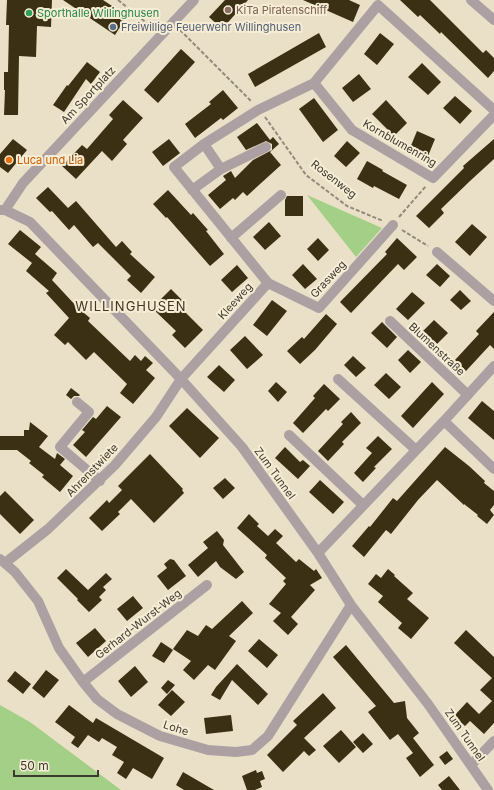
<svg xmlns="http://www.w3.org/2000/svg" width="494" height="790" viewBox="0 0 494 790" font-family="Inter,sans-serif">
	<rect width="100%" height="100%" fill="#eae0c8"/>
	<path fill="#a3d086" d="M307 195 382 228 356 257Z
		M0 705 30 722 121 790H0Z"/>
	<path fill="#3c3014" d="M7 0H52L51 27 37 26 36 57 19 56 18 115H4L5 90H4V72H8L9 25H6Z
		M63 0H103L127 16 115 35Z
		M225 0H248L222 29 209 17Z
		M303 0H349L360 5 353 22Z
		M400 0H430L483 53 486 50 494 58V71L488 78 441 32 440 34 420 15 418 17Z
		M319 33 326 47 255 87 248 74Z
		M380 33 394 44 377 65 364 54Z
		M181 49 195 62 158 103 144 90Z
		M87 62 100 72 91 84 86 79 64 112 53 105 67 85 68 86Z
		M422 63 441 82 428 95 408 77Z
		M359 74 371 89 353 102 342 88Z
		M223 90 238 108 223 120 221 118 195 138 185 124 211 104 209 102Z
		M455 96 472 111 460 124 443 108Z
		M314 98 338 130 323 142 299 109Z
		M123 100 143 118 123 140 127 144 112 161 102 151 76 179 62 166 82 145 87 149 113 119 109 115Z
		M386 100 407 123 394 136 372 114Z
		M257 123 270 140 273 137 279 144 270 152 281 165 247 196 243 192 235 200 233 198 220 209 208 195 226 180 223 176 231 171 235 178 253 160 272 150V144L266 141 246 150 237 137Z
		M417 131 435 139 428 156 410 148Z
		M13 139 27 150 8 173 0 167V154Z
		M169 139 180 153 163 166 152 152Z
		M494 139V159L470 181 441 209 444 213 429 228 416 216 464 168 463 166Z
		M347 141 360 153 346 167 334 156Z
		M367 161 383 170 382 171 407 185 399 199 374 186 373 188 357 179Z
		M48 187 68 208 76 201 116 247 122 241 132 252 130 254 155 277 141 293 127 280 131 276 98 243 93 247 74 225 69 230 52 211 50 212 36 198Z
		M168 190 191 215 193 213 208 230 206 231 224 254 210 266 167 217 166 218 153 204Z
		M287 196H303V216H285V200Z
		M269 222 281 236 265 250 253 237Z
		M472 224 487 237 470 256 455 242Z
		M20 230 41 247 35 254 57 273 52 280 78 308 90 318 88 321 130 361 135 355 141 361 145 356 153 363 146 370 155 378 133 404 120 393 127 384 94 352 86 360 68 342 65 345 54 335 69 318 46 293 49 291 26 271 32 263 8 244Z
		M318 238 329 250 318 261 307 249Z
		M397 238 417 257 404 270 398 264 351 313 340 302 387 254 385 252Z
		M303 264 317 279 305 289 292 275Z
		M437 264 450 276 440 287 426 275Z
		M237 265 248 278 232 292 221 280Z
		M171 289 183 301 179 306 203 330 185 348 172 335 176 331 152 308Z
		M460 290 471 301 461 310 450 300Z
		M412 292 425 303 408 320 396 309Z
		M272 300 287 311 267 336 253 325Z
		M494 312V349L490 345 466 371 455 360 479 334 476 331Z
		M326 314 337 324 315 350 300 364 287 351 302 337 304 339Z
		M434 320 448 333 437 344 423 331Z
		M382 322 397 337 387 348 371 333Z
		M245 336 263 355 247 369 230 350Z
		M408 350 421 362 410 373 398 360Z
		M353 356 366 368 356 377 344 365Z
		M219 365 235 380 224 392 207 377Z
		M386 373 401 387 389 399 374 385Z
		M276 382 287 392 278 402 268 391Z
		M432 382 444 394 413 428 401 416Z
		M324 384 340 399 328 411 326 409 303 433 293 423 315 398 313 396Z
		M71 388 80 395 79 396H74L71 399 66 395Z
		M482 401 494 411V440L468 418Z
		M107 406 121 417 86 457 73 445 85 432 82 430 93 417 96 419Z
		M187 408 219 438 200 458 169 426Z
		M351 412 361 423 342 442 344 444 328 461 318 451 343 424 341 422Z
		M30 422 48 436 39 447 55 459 57 453 65 459 60 465 73 476 60 492 42 477 44 475 29 463 31 461 17 450H0V436H24V430H29Z
		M378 436 392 449 374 467 376 468 363 482 354 473 372 453 366 448Z
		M285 447 300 462 303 460 310 466 298 479 275 458Z
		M445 447 469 466 485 481 484 483 494 491V505L490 510 494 515 487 524 477 516 478 515 464 504V505L437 480 418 500 391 534 386 530 364 557 352 546 369 526 370 527 393 498 397 501Z
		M150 454 183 489 182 490 184 493 154 523 131 499 118 512 120 514 102 531 89 518 107 500 109 503 122 490 118 486Z
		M225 478 235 488 223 499 213 488Z
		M320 480 344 502 333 514 309 492Z
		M5 491 34 520 20 534 0 514V496Z
		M249 514 259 524 257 526 268 536 275 529 283 536 276 543 296 562 299 559 314 571 316 569 322 578 310 585 315 590 291 617 298 624 288 635 273 621 281 613 269 604 286 584 283 581 286 578 265 558 267 555 237 528Z
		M217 531 224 540 223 545 244 572 236 579 220 567 216 561 198 577 188 565 208 548 203 542Z
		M170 559 174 560 186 576 168 590 157 576 167 568 164 564Z
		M66 569 88 590 106 573 112 579 103 587 106 590 99 597 102 600 89 612 77 600 78 599 57 578Z
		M388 569 395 575 394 576 413 593 407 599 429 618 411 639 398 628 402 623 378 602 383 596 368 584 376 574 381 578Z
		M133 596 143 608 127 621 117 609Z
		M242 601 253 613 229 636 236 641 215 670 208 665 194 680 183 670 191 661 173 649 187 630 198 636 206 625 212 629Z
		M95 628 106 641 88 657 76 643Z
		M466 630 494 657V723L484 734 470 721 465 726 454 716 467 702 479 714 492 701 480 690 492 678 454 643Z
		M259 639 278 655 267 668 248 651Z
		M161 642 173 650 164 663 152 656Z
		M346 645 394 703 405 701 407 718 419 733 413 738 434 765 420 777 406 758 413 753 398 734 390 740 368 712 376 706 333 657Z
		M237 664 268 694 258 705 232 680 220 700 211 695 216 687Z
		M135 666 148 682 131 697 118 681Z
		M46 670 59 680 44 698 32 688Z
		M15 671 31 684 23 694 7 681Z
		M168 680 175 685 167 694 161 688Z
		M172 690 185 702 171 716 158 705Z
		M323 693 336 708 304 738 316 750 309 756 304 751 283 772 267 755 297 725 293 721Z
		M69 705 93 723 96 718 164 758 152 779 133 768 126 779 117 773 124 762 112 755 117 747 102 738 99 742 88 735 78 748 71 743 75 737 55 722Z
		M231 715 233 731 206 734 204 718Z
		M341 730 356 747 339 763 323 746Z
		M363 733 373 744 363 753 353 742Z
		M447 751 453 759 445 765 439 757Z
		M256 770 257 773 262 771 265 779 260 781 262 787 255 790H247L242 776Z
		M183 772 214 790H184L176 785Z
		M449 776 460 790H442L438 785Z"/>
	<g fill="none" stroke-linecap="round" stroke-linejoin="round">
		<path stroke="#928b7b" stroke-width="2" stroke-dasharray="4 2" stroke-linecap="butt" d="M118 0 153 28
			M180 30 252 102
			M265 117 306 175 347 206 383 221
			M399 217 426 186
			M402 230 428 246"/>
		<path stroke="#ada0a2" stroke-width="10" d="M471 0 494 20
			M314 83 352 130 433 178 494 115
			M204 144 258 110 314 83 378 5 494 110
			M221 169 266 147
			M0 210H5L30 222 181 379 242 447 318 553 351 605 428 704 488 790
			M5 210 23 183 194 0
			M231 238 281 195
			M437 252 494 301
			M268 283 319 308 393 225
			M390 321 468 395
			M338 379 416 450
			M77 402 89 412 60 447 100 481
			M444 421 494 469
			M289 435 363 505
			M318 553 444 421 494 366
			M0 559 15 572 38 601 59 648 83 682 97 699 117 714 160 736 208 750 236 752 252 750 268 736 351 605
			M5 563 48 529 115 465 156 417 181 379 268 283 174 167 204 144 221 169 192 190
			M83 682 207 585
			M471 765 494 741"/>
	</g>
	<circle fill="#8d6e63" stroke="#f7edd5" stroke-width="1.5" cx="228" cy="10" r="4"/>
	<circle fill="#2e9e5b" stroke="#f7edd5" stroke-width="1.5" cx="29" cy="13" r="4"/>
	<circle fill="#5c6f8a" stroke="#f7edd5" stroke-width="1.5" cx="113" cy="27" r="4"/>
	<circle fill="#e8710a" stroke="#f7edd5" stroke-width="1.5" cx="9" cy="160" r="4"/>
	<g text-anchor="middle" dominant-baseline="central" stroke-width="4" stroke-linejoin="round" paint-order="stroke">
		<g font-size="11" fill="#785e54" stroke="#f7edd5" text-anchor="start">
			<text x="236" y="10">KiTa Piratenschiff</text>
		</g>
		<g font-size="11" fill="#27864d" stroke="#f7edd5" text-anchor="start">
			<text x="37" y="13">Sporthalle Willinghusen</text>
		</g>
		<g font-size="11" fill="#4e5e75" stroke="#f7edd5" text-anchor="start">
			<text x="121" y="27">Freiwillige Feuerwehr Willinghusen</text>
		</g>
		<g font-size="11" fill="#3d3930" stroke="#f7edd5">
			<text transform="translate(88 95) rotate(-47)">Am Sportplatz</text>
			<text transform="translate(400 143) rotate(30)">Kornblumenring</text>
			<text transform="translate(334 179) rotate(38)">Rosenweg</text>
			<text transform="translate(328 279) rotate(-47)">Grasweg</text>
			<text transform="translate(235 301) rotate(-48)">Kleeweg</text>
			<text transform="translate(437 349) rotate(43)">Blumenstraße</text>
			<text transform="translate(92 470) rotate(-46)">Ahrenstwiete</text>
			<text transform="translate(275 473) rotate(54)">Zum Tunnel</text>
			<text transform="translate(138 624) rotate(-38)">Gerhard-Wurst-Weg</text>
			<text transform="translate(176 728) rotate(18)">Lohe</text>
			<text transform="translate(465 735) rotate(55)">Zum Tunnel</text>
		</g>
		<g font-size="11" fill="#c56008" stroke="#f7edd5" text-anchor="start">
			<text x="17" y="160">Luca und Lia</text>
		</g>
		<g font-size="13" letter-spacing="1" fill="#3e3622" stroke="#f7edd5">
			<text x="131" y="306">WILLINGHUSEN</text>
		</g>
	</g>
	<path d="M14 770v6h84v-6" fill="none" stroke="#3d3930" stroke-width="2"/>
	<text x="20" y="770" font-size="12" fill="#3d3930" stroke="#f7edd5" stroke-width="3" paint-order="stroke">50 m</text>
</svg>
